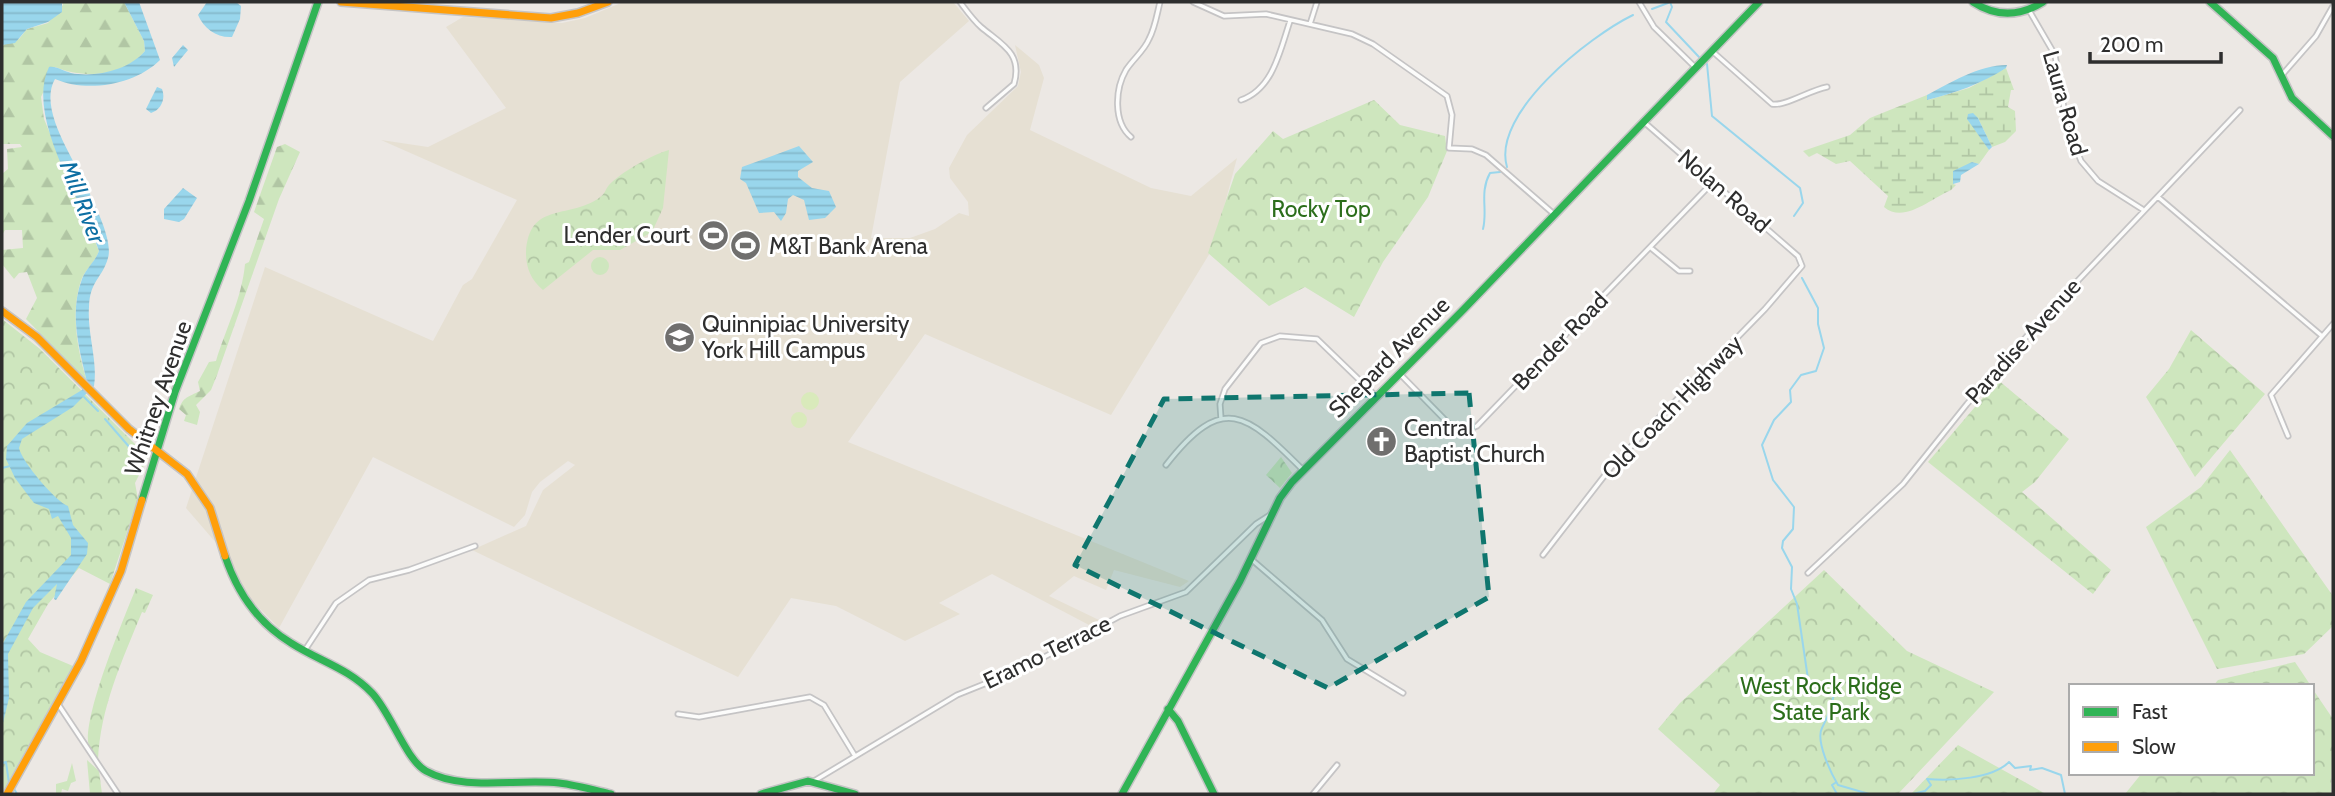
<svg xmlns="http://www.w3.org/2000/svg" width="2335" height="796" viewBox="0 0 2335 796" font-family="Cabin,sans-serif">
	<defs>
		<pattern id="forest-firs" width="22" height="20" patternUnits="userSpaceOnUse" patternTransform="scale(1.75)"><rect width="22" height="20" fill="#cee6be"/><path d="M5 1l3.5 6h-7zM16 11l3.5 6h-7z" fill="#b1c6a4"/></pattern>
		<pattern id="wetland-marsh" width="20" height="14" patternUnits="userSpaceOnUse" patternTransform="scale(1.75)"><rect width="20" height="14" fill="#cee6be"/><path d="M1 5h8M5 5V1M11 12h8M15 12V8" fill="none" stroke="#b1c6a4"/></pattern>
		<pattern id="park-crowns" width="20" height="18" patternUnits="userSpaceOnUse" patternTransform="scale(1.75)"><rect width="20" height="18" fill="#cee6be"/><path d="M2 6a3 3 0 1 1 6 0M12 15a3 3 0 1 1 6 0" fill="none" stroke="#b1c6a4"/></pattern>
		<pattern id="water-rules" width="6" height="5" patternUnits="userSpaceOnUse" patternTransform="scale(1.75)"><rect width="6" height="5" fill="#99d6ec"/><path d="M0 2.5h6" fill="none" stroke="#84b8cb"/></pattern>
	</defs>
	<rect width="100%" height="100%" fill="#ece8e4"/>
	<path fill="#e6e0d3" d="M623 2H953L969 21 900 82 871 238H910L935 229 959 213 969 216 968 202 950 178 949 168 967 135 1018 86 1021 72 1015 45 1039 65 1044 78 1030 130 1151 188 1191 196 1237 158 1213 248 1111 415 925 334 848 442 1189 581 1180 587 1114 570 1106 590 1074 576 1049 596 1099 620 1089 625 992 574 939 603 960 614 905 641 836 606 791 598 738 677 472 550 526 526 543 490 575 465 568 461 540 482 532 492 525 515 514 527 373 457 279 628 254 603 239 584 217 544 186 508 265 267 433 341 463 285 472 279 517 200 381 140 428 147 506 108 446 27 463 17 562 23 585 18Z"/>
	<path fill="#cee6be" d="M591 266a9 9 0 1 1 18 0a9 9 0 1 1-18 0Z
		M72 763 76 781 71 783 68 791 62 789 61 794H56V784L67 781Z"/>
	<path fill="url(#forest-firs)" d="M62 2H124L144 41 145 51C123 77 84 79 55 67L41 97 44 119 99 251C95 262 87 268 82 278 70 310 77 350 87 381L26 319 37 298 27 272 19 273 14 279 2 264V250L23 248 22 230H5L2 235V174L8 169 7 149 22 147 20 144H2V45L19 39 27 29 48 23 63 5Z
		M285 144 300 152 279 199 217 375 211 390 196 405 200 412 197 425 184 421 186 415 179 409C183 397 188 397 200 391L198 382 209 362 216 361C226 328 242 298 245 264L249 262 264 219 254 212 277 147Z"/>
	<path fill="url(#wetland-marsh)" d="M2006 68 2014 90H2011L2008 107 2015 111 2016 131 2005 142 1992 147 1978 118V132L1989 150 1979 164 1972 162 1953 184 1956 185 1951 190C1930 199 1904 224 1884 207L1888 196 1850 161 1836 164 1817 153 1809 157 1803 151 1850 135 1870 118 1927 95 1928 100 1969 88Z"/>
	<path fill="url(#park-crowns)" d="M1374 100 1400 125 1445 136 1447 151 1428 197 1383 262 1354 317 1305 287 1269 306 1208 253 1235 174 1273 131 1283 139Z
		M669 150 663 208 652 232 620 250H593L543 290C531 280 526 268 526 253 529 201 567 220 599 198 605 194 605 190 609 185 620 173 653 154 669 150Z
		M2 319 40 349 148 457 135 483 138 499 110 584 79 568 48 604 28 639 40 652 73 666 2 793Z
		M2191 330 2265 394 2195 477 2146 397 2169 369Z
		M1998 380 2069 439 2035 482 2022 492 2111 570 2093 594 1928 462Z
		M2230 450 2333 596V626L2304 654 2217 669 2146 527 2201 487Z
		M1281 457 1292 473 1280 488 1266 475Z
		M1824 570 1907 651 1994 692 1898 794H1713L1720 785 1658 729 1680 703Z
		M136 588 153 595 145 613 142 612C122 661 100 708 98 761 95 756 89 749 88 742 86 708 122 623 136 588Z
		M2295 662 2311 686H2213L2218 680Z
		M2312 688 2333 719 2331 794H2125L2142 773H2312Z
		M1958 745 2046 794H1911Z
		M87 760 99 771 102 794H90Z"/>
	<path fill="#d9eabb" d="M801 401a9 9 0 1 1 18 0a9 9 0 1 1-18 0Z
		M791 420a8 8 0 1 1 16 0a8 8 0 1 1-16 0Z"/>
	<path fill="url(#water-rules)" d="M2 2H62V12L48 22 27 29 15 43 2 45Z
		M124 2H139L160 60C135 85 87 93 55 79 37 110 77 163 89 192 96 208 113 241 108 258 102 279 90 280 89 307 87 333 98 361 94 386L73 407 22 439 19 448C22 462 56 502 68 506L73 525 88 543 87 554 56 600 54 599 57 584 33 608 8 654 9 698 2 727V645L26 602 71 555V538L58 516 52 519 49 509 34 503 15 478 6 459 7 446 27 423 82 390 87 382C79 349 69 313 82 279 86 268 95 262 99 251 82 199 25 117 49 67 57 66 63 71 71 73 95 78 129 70 145 51L144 41Z
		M207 2H236L241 6 240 19 232 37C217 38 204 29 198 15Z
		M183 45 188 50 174 67 172 58Z
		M2007 65 2006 68C1981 84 1955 93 1927 100V95C1950 83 1979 65 2007 65Z
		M157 87 162 89C166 99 161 110 151 113L146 109Z
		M1973 113 1978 118 1992 147 1989 150 1967 119 1968 114Z
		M799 146 813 162 798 171V177L812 188 829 191 836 207 825 218 809 220 804 200 793 195 788 199 786 213 781 221 774 212 759 213 746 183 740 179 742 167Z
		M1972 162 1979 164 1961 175 1960 182 1953 184V171Z
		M183 188 197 198 184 219 179 222 164 219V209Z"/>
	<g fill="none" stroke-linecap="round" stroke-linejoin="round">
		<path stroke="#99d6ec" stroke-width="2" d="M1670 2 1672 7 1666 22 1699 57
			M1652 9 1668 3
			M1707 64 1712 116 1800 188 1803 203 1794 216
			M1507 167C1491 113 1590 36 1633 15
			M1483 229C1488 209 1479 193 1490 173L1500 172
			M1802 278 1818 308V324L1824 348 1816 371 1801 375 1790 390 1791 402 1774 420 1762 445 1773 480 1794 507 1793 529 1783 541 1782 548 1792 567 1791 589 1797 604 1808 679 1817 686 1834 679C1836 697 1830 713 1822 728 1815 741 1832 775 1838 785L1869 794
			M84 397 98 411
			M105 419 131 449
			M2 468 10 466
			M2 763 6 762 9 783
			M1835 783 1832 785 1837 794
			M13 787 17 794
			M1913 794 1925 791 1931 785 1927 779C1950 781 1992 779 2009 762L2015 768 2031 766 2030 770 2042 768 2061 775 2065 794"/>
		<defs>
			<path id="street" d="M960 2C966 10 973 20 981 27 1001 44 1023 53 1014 84L986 108
				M1193 2 1224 16 1266 14 1352 34 1373 44 1447 96 1452 115 1449 148 1472 149 1486 155 1555 215
				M1639 2 1654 27 1696 68
				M2030 12 2055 55 2067 126 2081 161 2098 181 2142 209
				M1310 24 1317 2
				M1712 51 1772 104C1784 107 1810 90 1827 87
				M2282 75 2316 36 2333 6
				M1241 100C1273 89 1280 51 1290 21
				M1131 137C1113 122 1115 89 1126 70 1133 59 1144 51 1149 39 1155 28 1157 14 1160 2
				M2158 197 2322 336
				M1651 248 1679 271H1690
				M1400 374 1450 425 1468 430 1477 426 1713 182
				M1221 419 1220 404 1225 389 1261 343 1280 336 1317 339 1377 397
				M2288 436 2271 395 2333 324
				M1166 465C1223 392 1246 413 1303 470
				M1543 555 1612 466 1765 309 1802 266 1798 256 1644 122
				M1251 559 1322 620 1347 659 1403 693
				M1808 573 1903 484 1967 404 2049 311 2240 110
				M305 650 336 603 369 580 409 570 475 546
				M58 704 118 794
				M678 714 699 717 810 697 824 705 855 756
				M814 781 957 695 1024 668 1120 616 1186 592 1256 524 1270 515
				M1313 794 1337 765"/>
			<path id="fast" d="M1973 2C1996 17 2019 17 2043 2
				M2210 2 2273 58 2292 98 2333 136
				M142 500 175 392 249 201 318 2
				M225 556C237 592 258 623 291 643 319 661 348 668 372 693 391 713 406 760 426 771 464 792 517 778 559 783 576 785 594 790 611 794
				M1168 709 1178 721 1214 794
				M761 794 808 781 855 794
				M1122 794 1240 581 1280 498 1292 482 1464 309 1759 2"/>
			<path id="slow" d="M341 2 551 18 578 13 608 2
				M2 311 37 337 129 429 187 474 210 508 225 556
				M7 794 81 661 121 571 142 500"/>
		</defs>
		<use href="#street" stroke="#c5c4c5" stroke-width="7"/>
		<use href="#fast" stroke="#c5c4c5" stroke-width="10"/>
		<use href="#slow" stroke="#c5c4c5" stroke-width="10"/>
		<use href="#street" stroke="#fcfcfb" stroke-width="3.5"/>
		<use href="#fast" stroke="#30b455" stroke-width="7"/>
		<use href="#slow" stroke="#ff9f0a" stroke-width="7"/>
	</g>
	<path fill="#0f766e" fill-opacity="0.2" stroke="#0f766e" stroke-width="5" stroke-dasharray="14 9" stroke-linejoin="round" d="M1469 393 1489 597 1328 688 1075 565 1164 399Z"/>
	<defs>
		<symbol id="stadium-disc" viewBox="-11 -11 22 22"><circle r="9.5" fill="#706f6e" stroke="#fff"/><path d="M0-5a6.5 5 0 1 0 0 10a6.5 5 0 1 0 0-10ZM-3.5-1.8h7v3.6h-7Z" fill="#fff"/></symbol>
		<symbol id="university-disc" viewBox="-11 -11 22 22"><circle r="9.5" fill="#706f6e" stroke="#fff"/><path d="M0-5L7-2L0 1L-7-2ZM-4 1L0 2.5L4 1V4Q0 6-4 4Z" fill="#fff"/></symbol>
		<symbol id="church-disc" viewBox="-11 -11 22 22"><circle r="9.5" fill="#706f6e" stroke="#fff"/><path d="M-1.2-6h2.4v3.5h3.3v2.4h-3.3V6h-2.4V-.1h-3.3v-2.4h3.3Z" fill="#fff"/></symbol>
	</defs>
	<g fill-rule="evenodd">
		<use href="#stadium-disc" x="696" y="218" width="35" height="35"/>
		<use href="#stadium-disc" x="728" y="228" width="35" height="35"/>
		<use href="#university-disc" x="662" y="320" width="35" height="35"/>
		<use href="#church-disc" x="1364" y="424" width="35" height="35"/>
	</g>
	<g text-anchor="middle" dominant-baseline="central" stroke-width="6" stroke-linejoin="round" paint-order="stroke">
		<g font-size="23" fill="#2e2e2e" stroke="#fff">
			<text transform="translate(2065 103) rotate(74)">Laura Road</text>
			<text transform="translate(1724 191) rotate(41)">Nolan Road</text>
			<text transform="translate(1560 341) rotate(-46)">Bender Road</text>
			<text transform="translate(2023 341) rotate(-48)">Paradise Avenue</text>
			<text transform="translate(1389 357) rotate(-45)">Shepard Avenue</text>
			<text transform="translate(158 398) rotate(-71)">Whitney Avenue</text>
			<text transform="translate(1672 407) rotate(-46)">Old Coach Highway</text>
			<text transform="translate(1047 652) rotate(-26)">Eramo Terrace</text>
		</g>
		<g font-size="23" fill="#2c6e1b" stroke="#fff">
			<text x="1321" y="209">Rocky Top</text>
			<text x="1821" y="686">West Rock Ridge<tspan x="1821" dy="26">State Park</tspan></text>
		</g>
		<g font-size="23" fill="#2e2e2e" stroke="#fff" text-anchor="start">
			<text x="690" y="235" text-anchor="end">Lender Court</text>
			<text x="769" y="246">M&amp;T Bank Arena</text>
			<text x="702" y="324">Quinnipiac University<tspan x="702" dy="26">York Hill Campus</tspan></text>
			<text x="1404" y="428">Central<tspan x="1404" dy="26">Baptist Church</tspan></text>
		</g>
		<g font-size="24" font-style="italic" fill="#0d6fa3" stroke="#fff">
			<text transform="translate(83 202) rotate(69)">Mill River</text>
		</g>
	</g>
	<rect width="2335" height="796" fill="none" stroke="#2e2e2e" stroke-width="7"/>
	<rect x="2069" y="684" width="245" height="91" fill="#ffffff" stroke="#ababab" stroke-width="2"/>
	<rect x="2083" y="707" width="35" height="10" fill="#30b455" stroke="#ababab" stroke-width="2"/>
	<text x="2132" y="719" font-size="21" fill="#2e2e2e">Fast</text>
	<rect x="2083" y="742" width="35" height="10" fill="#ff9f0a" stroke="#ababab" stroke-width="2"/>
	<text x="2132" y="754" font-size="21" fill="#2e2e2e">Slow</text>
	<path d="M2090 52v10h131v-10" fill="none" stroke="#2e2e2e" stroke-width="3.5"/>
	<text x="2100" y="52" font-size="21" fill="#2e2e2e" stroke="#ffffff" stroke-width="5" paint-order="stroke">200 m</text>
</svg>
